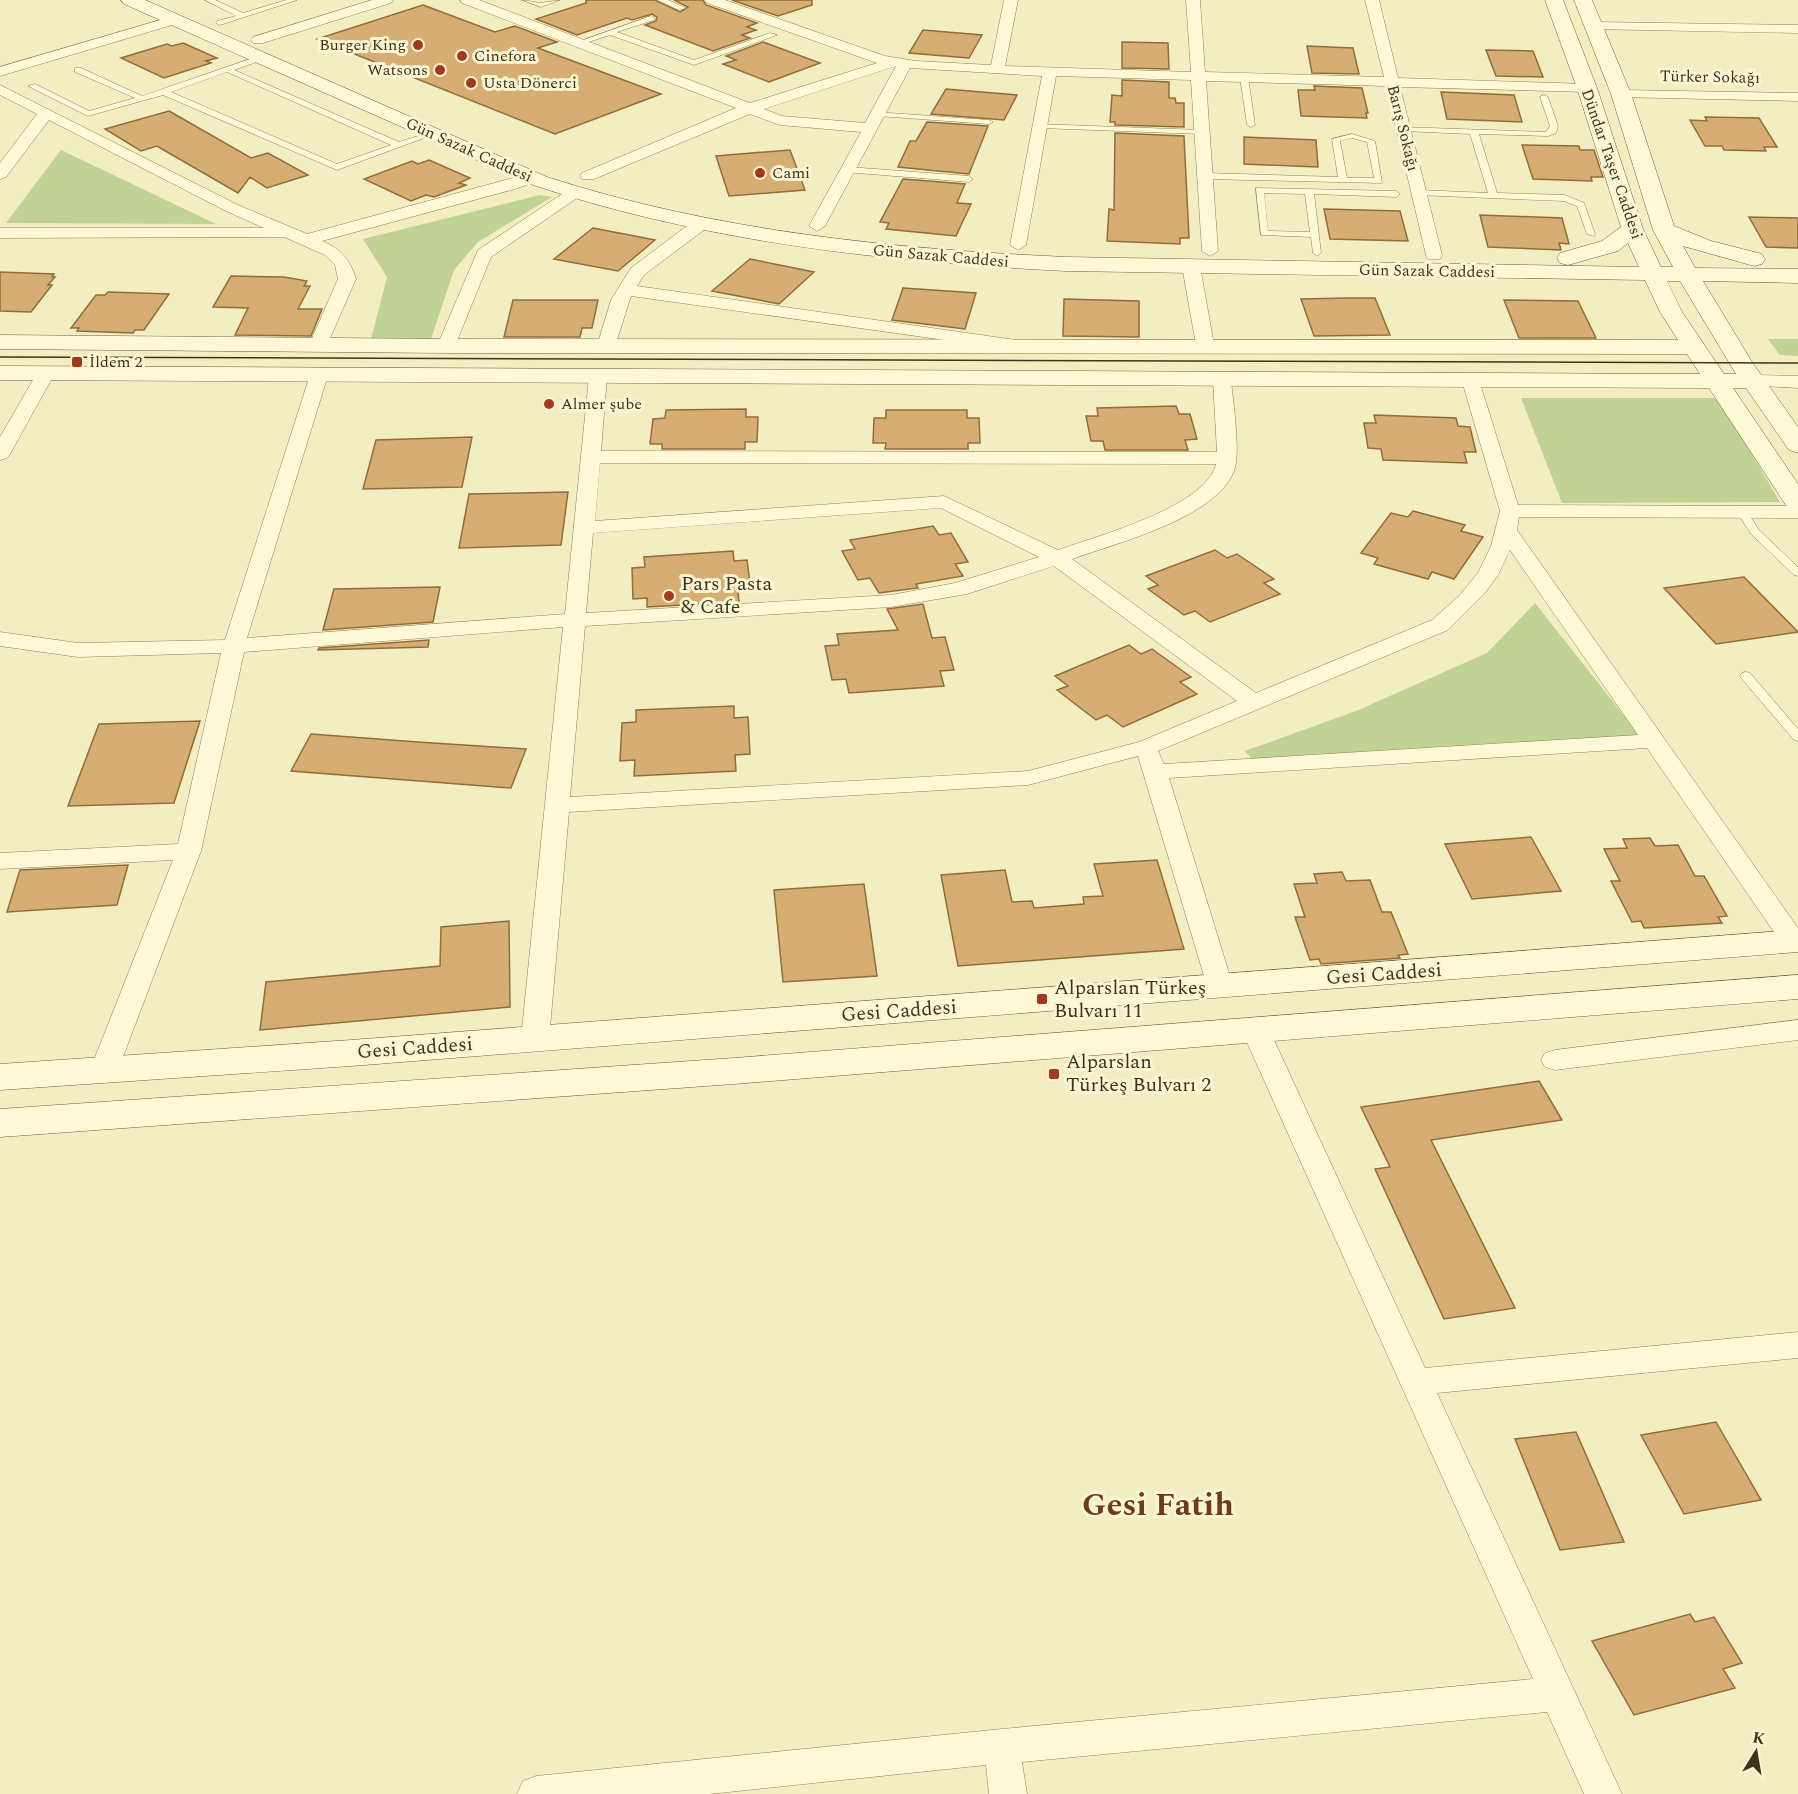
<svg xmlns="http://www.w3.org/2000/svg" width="1798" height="1794" viewBox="0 0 1798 1794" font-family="Spectral,serif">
	<rect width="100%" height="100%" fill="#f3eec2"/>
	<path fill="#c0d394" d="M61 150 216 224 6 223Z
		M540 195 552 197 478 242 454 270 431 339H371L387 277 363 239Z
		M1768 339H1798V356L1780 355Z
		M1521 398H1719L1780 502 1562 503Z
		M1535 603 1644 741 1253 760 1245 751 1356 711 1487 653Z"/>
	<path fill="#d6ae73" stroke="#926d39" stroke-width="1.5" d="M586 0H655L680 12 688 7 674 0H703L706 5 757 23 747 27 756 30 742 35 750 38 713 51 645 25 656 21 657 17 652 14 632 20 627 18 577 35 536 19 586 3Z
		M732 0H812V5L778 16Z
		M423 5 495 32 515 26 557 42 538 48 661 94 555 134 317 39Z
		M923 30 982 35 969 58 909 53Z
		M763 42 820 63 769 82 723 64 736 60 726 56Z
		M1122 42 1168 43 1169 69 1122 68Z
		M183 43 217 58 206 61 211 63 164 78 121 58 167 44 172 46Z
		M1307 46 1353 48 1359 74 1312 73Z
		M1486 50 1533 51 1543 77 1496 76Z
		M1122 80 1169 82V98H1175L1176 103H1184V127L1115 125V122H1110L1112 95 1122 96Z
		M1314 86 1362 88 1368 113H1366L1367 118 1301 116 1298 90H1315Z
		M946 89 1017 95 1004 120 931 114Z
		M1441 92 1514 95 1522 122 1447 119Z
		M169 111 251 158 268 153 308 175 267 188 250 177 238 193 162 149 157 146 141 151 105 129Z
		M1705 117 1759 118 1777 147H1764L1766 151 1724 150 1722 146H1705L1690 120 1707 121Z
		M927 122 988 126 969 174 898 167 910 141H916Z
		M1115 133 1184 136 1189 238H1180V244L1107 241 1109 209 1114 210Z
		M1244 137 1316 140 1318 167 1244 164Z
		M1522 145 1579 146 1580 150H1594L1603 177H1591L1592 181 1533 179Z
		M790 150 805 190 729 196 716 156Z
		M429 160 470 178 459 183 466 185 434 197 426 195 411 201 364 179 412 161 418 164Z
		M903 179 965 184 957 203 971 204 956 236 886 229 889 223 880 222Z
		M1324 209 1400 211 1408 241 1330 239Z
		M1480 215 1562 218 1569 244 1559 243 1561 250 1488 247Z
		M1749 217 1798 218V248L1766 247Z
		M593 228 655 240 618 271 554 259Z
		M750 259 814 272 779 304 712 291Z
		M0 272 54 274 52 277H55L48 285H52L31 312 0 311Z
		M231 276 284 277 307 281 304 286H310L298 309H322L311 336 235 335 248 308 213 307Z
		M903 288 976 293 965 329 892 320Z
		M108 292 140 293 169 294 144 330H135L133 333 77 331 79 328H71L96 295H105Z
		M1348 298H1375L1390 335 1314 336 1301 299Z
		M1064 299 1139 301V337L1063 336Z
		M513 300H598L592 328H582L580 337H504Z
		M1504 300 1578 301 1596 338H1519Z
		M1176 406 1179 414H1190L1197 439 1185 440 1188 450H1105L1103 441H1091L1086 416H1098L1097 408Z
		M746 409V417H758L757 442H745V449H662V444H650L653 419 665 418 666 410Z
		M886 410H967V418H979L980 443H968V449H885L886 443H873L874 418H886Z
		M1374 415 1456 418 1458 426 1470 427 1476 452H1464L1467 463 1383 460 1381 449 1368 448 1364 423H1376Z
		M472 437 462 487 363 489 376 440Z
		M568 492 561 545 459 548 469 494Z
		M1413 511 1465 525 1461 531 1483 537 1454 579 1432 572 1428 579 1374 564 1378 558 1361 553 1391 513 1408 517Z
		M933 526 939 535 951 533 968 562 955 564 963 576 916 584 918 588 879 593 870 578 858 580 842 551 855 549 850 540Z
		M1215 550 1227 558 1237 554 1274 579 1264 583 1280 594 1210 622 1195 611 1184 615 1148 589 1158 585 1146 576Z
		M733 551 734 561 747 560 751 591 738 592 739 602 647 607V598L633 599 632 568 645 567 644 557Z
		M1744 577 1798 632 1716 644 1664 588Z
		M440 587 433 622 323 630 334 589Z
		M923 604 932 638 945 637 954 670 940 671 944 686 849 693 846 679 832 680 825 646 839 645 837 634 898 630 887 609Z
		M429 640 428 647 318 650 319 648Z
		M1129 645 1141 654 1152 649 1191 677 1180 682 1197 694 1123 727 1107 715 1096 720 1057 690 1068 686 1055 676Z
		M734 706V718L748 717 750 754 735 755 736 771 634 776 635 760 620 761 622 723 636 722V710Z
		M200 721 174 803 68 806 99 724Z
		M311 734 418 742 526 749 511 788 291 771Z
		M1531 837 1561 891 1472 899 1445 844Z
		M1650 838 1655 846 1678 845 1695 876H1704L1727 916 1718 917 1722 923 1644 928 1641 921 1632 922 1611 881H1620L1604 849 1627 848 1623 839Z
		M1157 860 1184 949 958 966 941 875 1005 870 1012 902 1032 901 1034 908 1084 904 1083 897 1103 896 1094 864Z
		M128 865 117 905 7 912 20 870Z
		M1342 872 1346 881 1370 880 1382 912H1391L1408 954 1398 955 1400 958 1321 964 1319 959 1310 960 1295 917H1305L1294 884 1317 883 1314 874Z
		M864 884 877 976 783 982 774 890Z
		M509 921 510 1007 260 1030 266 982 440 966 441 927Z
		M1539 1081 1562 1120 1431 1140 1515 1308 1444 1319 1375 1169 1390 1167 1361 1107Z
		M1716 1422 1761 1500 1684 1514 1641 1435Z
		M1576 1432 1624 1542 1560 1550 1515 1439Z
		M1690 1614 1695 1622 1714 1617 1742 1663 1723 1669 1735 1688 1634 1715 1592 1641Z"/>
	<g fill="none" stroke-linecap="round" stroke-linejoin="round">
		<defs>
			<path id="lane" d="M205 0H215L243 13 286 0H297L220 25 216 23 217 21 236 16Z
				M522 0 541 3 560 0 541 7Z
				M657 0H668L686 8 679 10Z
				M651 16 655 18 654 20 617 32 694 60 770 33 777 35 694 65 610 35 579 45 575 43Z
				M259 56 263 58 262 60 234 70 399 142 431 132 435 134 337 170 163 95 88 116 28 86 35 84 89 111 135 98 75 72V68H81L142 96ZM227 72 391 145 337 164 171 92Z
				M1244 75 1248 77 1255 125 1251 127 1247 125 1240 77Z
				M1544 95 1548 97 1558 126 1556 133 1548 136 1479 134 1497 193 1565 195 1584 203 1595 234 1594 236 1587 234 1577 206 1564 201 1416 195V191L1419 190 1488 193 1470 134 1403 131 1399 129 1400 127 1546 132 1550 126 1540 97Z
				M875 112 989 120 993 122 989 124 878 116 874 114Z
				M1037 124 1202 130 1206 132 1202 134 1040 128 1036 126Z
				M1352 134 1375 141 1382 183 1205 179 1201 176 1205 173 1338 177 1332 139ZM1352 138 1367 142 1374 178H1347L1340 141Z
				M848 167 969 176 973 179 969 182 845 172 844 170Z
				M1256 188 1396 191 1400 194 1396 197 1314 194 1321 253 1317 256 1313 253 1311 237 1261 235ZM1264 193 1305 194 1310 232 1268 231Z
				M1742 509 1746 510 1759 530 1798 567V576L1794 575 1751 534 1737 512Z
				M1746 672 1750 673 1798 729V741L1794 740 1742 679 1740 676 1742 673Z"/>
			<path id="street" d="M372 0H393L391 3 263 43H253L251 40 253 37Z
				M460 0H479L750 103 877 63 707 3 705 0H725L885 56 916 61 991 65 1004 0H1018L1005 66 1191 72 1186 0H1200L1205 72 1384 77 1365 0H1379L1398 78 1587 84 1594 88 1587 92 1400 87 1442 255 1440 259H1428L1426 255 1386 86 1206 81 1218 251 1210 256 1202 251 1191 80 1056 76 1026 245 1018 250 1010 245 1042 76 910 68 825 226 817 231 809 226 861 132 780 125 750 114 594 179H582L580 176 582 173 736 108 462 3ZM896 66 865 123 782 116 764 109Z
				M174 16 179 17 181 20 179 23 0 76V67Z
				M1594 22 1798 25V33L1589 29 1587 26 1589 23Z
				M0 85 238 205 307 234 531 173 539 178 537 181 515 189 322 241C341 249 350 259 356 279L327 345 324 349H312L309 345 338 279 335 265 325 255 284 237 0 238V228H264L226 211 49 120 6 177 0 179V163L37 114 0 95Z
				M1621 90 1798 93V101L1616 97 1614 94 1616 91Z
				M574 188 580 190 582 193 580 196 491 257 455 346 452 350H440L437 346 478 250 568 190Z
				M702 218 710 223 708 227 644 275 637 286 1009 339 1015 340 1018 344 1015 348 1009 349 631 296 615 346 612 350H600L597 346 611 300 631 268 696 219Z
				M1191 261 1197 262 1200 266 1214 345 1211 349H1199L1196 345 1182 266 1185 262Z
				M46 367 53 369 55 373 10 454 7 458 0 460V437L37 373 39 369Z
				M319 369 326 371 328 375 247 638 565 614 589 377 591 373H605L607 377 601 451 1217 452 1213 380 1215 376H1229L1231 380C1233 402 1241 453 1234 471 1216 518 1117 543 1072 559L1256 693 1432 620 1459 596 1478 573 1491 546 1500 511 1462 381 1464 377H1478L1518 505 1798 506V518L1519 517 1517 530 1798 928V950L1785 948 1647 748 1169 778 1233 986 1229 992 1220 995 1211 992 1207 986 1138 756 1028 785 569 812 549 1039 545 1046 535 1049 525 1046 521 1039 563 627 244 652 201 851 118 1070 114 1077 104 1080 94 1077 90 1070 173 860 0 869V853L178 844 221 653 78 657 0 646V632L78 643 225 640 310 375 312 371ZM600 463 1216 464C1206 507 1097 536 1058 550L944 496 595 521ZM941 508 1039 557 955 583 891 595 586 613 593 533ZM1510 550 1638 735 1164 764 1158 751 1448 630 1485 593 1498 575ZM1054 566 1237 701 1139 742 1028 771 570 797 585 626 891 607 967 594Z
				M1754 375 1798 376V388L1747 385 1745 381 1747 377Z
				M1255 1019 1265 1022 1269 1029 1425 1368 1798 1332V1358L1437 1393 1622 1794H1584L1547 1712 1022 1762 1027 1794H989L986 1765 709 1794H517L523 1781 536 1776 1002 1729 1533 1679 1241 1029 1245 1022Z
				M1798 1020V1040L1555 1070 1545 1067 1541 1060 1545 1053 1555 1050Z"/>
			<path id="secondary" d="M121 0H145L547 177C714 231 892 249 1066 257L1639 267 1628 243 1618 251 1568 265 1560 263 1557 258 1560 253 1602 241 1621 227 1577 88 1545 0H1563L1597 88 1643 229 1661 267H1673L1653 230 1611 94 1574 0H1592L1631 94 1674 226 1711 241 1762 254 1765 259 1762 264 1754 266 1683 246 1695 268 1798 269V283L1703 281 1752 362 1798 427V453L1789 450 1746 388H1733L1798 484V512L1789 510 1709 388 0 380V366L1700 374 1687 354 446 353 0 349V335L446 339 1678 340 1660 312 1645 280 1066 271C886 262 704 242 533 185L124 4ZM1667 281H1680L1736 374H1724L1682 312Z
				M1798 930V952L351 1066 0 1090V1064L351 1040Z
				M1798 975V999L734 1084 0 1137V1109L734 1058Z"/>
		</defs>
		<use href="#lane" stroke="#907f56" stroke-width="1"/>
		<use href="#street" stroke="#907f56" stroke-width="1"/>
		<use href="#secondary" stroke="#71603a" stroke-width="1"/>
		<use href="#lane" fill="#fdf8d6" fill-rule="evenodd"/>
		<use href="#street" fill="#fdf8d6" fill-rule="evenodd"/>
		<use href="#secondary" fill="#fdf8d6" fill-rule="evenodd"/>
		<path stroke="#3e331c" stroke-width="1.5" d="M0 357 1798 363"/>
	</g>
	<g fill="#a6371f" stroke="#faf5d2" stroke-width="2">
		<circle cx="418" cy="45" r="6"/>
		<circle cx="462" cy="56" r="6"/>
		<circle cx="440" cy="70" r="6"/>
		<circle cx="471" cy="83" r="6"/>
		<circle cx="760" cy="173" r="6"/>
		<rect x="71" y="356" width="12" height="12" rx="3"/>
		<circle cx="549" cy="404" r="6"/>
		<circle cx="669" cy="596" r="6"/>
		<rect x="1036" y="993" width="12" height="12" rx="3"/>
		<rect x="1048" y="1068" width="12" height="12" rx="3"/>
	</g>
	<g text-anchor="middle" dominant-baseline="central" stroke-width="6" stroke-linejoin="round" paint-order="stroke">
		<g font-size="16" fill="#3e331c" stroke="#faf5d2" text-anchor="start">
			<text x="406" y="45" text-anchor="end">Burger King</text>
			<text x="474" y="56">Cinefora</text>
			<text x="428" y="70" text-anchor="end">Watsons</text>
			<text x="483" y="83">Usta Dönerci</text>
			<text x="772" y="173">Cami</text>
			<text x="89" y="362">İldem 2</text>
			<text x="561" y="404">Almer şube</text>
		</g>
		<g font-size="16" fill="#3e331c" stroke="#faf5d2">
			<text transform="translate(1710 77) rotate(1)">Türker Sokağı</text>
			<text transform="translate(1403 128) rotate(76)">Barış Sokağı</text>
			<text transform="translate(469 150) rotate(24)">Gün Sazak Caddesi</text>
			<text transform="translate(1612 164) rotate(71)">Dündar Taşer Caddesi</text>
			<text transform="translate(941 256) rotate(5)">Gün Sazak Caddesi</text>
			<text transform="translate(1427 271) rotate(1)">Gün Sazak Caddesi</text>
		</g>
		<g font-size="20" fill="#3e331c" stroke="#faf5d2" text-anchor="start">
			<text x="681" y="584">Pars Pasta<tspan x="681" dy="23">&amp; Cafe</tspan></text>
			<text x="1054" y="988">Alparslan Türkeş<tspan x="1054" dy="23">Bulvarı 11</tspan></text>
			<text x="1066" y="1062">Alparslan<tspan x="1066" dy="23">Türkeş Bulvarı 2</tspan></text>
		</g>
		<g font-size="20" fill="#3e331c" stroke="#faf5d2">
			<text transform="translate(1384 974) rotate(-4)">Gesi Caddesi</text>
			<text transform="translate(899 1011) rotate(-4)">Gesi Caddesi</text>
			<text transform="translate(415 1048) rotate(-4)">Gesi Caddesi</text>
		</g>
		<g font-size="32" font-weight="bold" fill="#6f3a16" stroke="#faf5d2">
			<text x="1158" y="1505">Gesi Fatih</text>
		</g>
	</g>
	<g transform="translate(1756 1752) rotate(11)" stroke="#faf5d2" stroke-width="4.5" paint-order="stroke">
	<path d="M0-4.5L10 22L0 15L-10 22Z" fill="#3e331c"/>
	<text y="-9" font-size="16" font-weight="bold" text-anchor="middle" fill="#3e331c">K</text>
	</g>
</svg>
